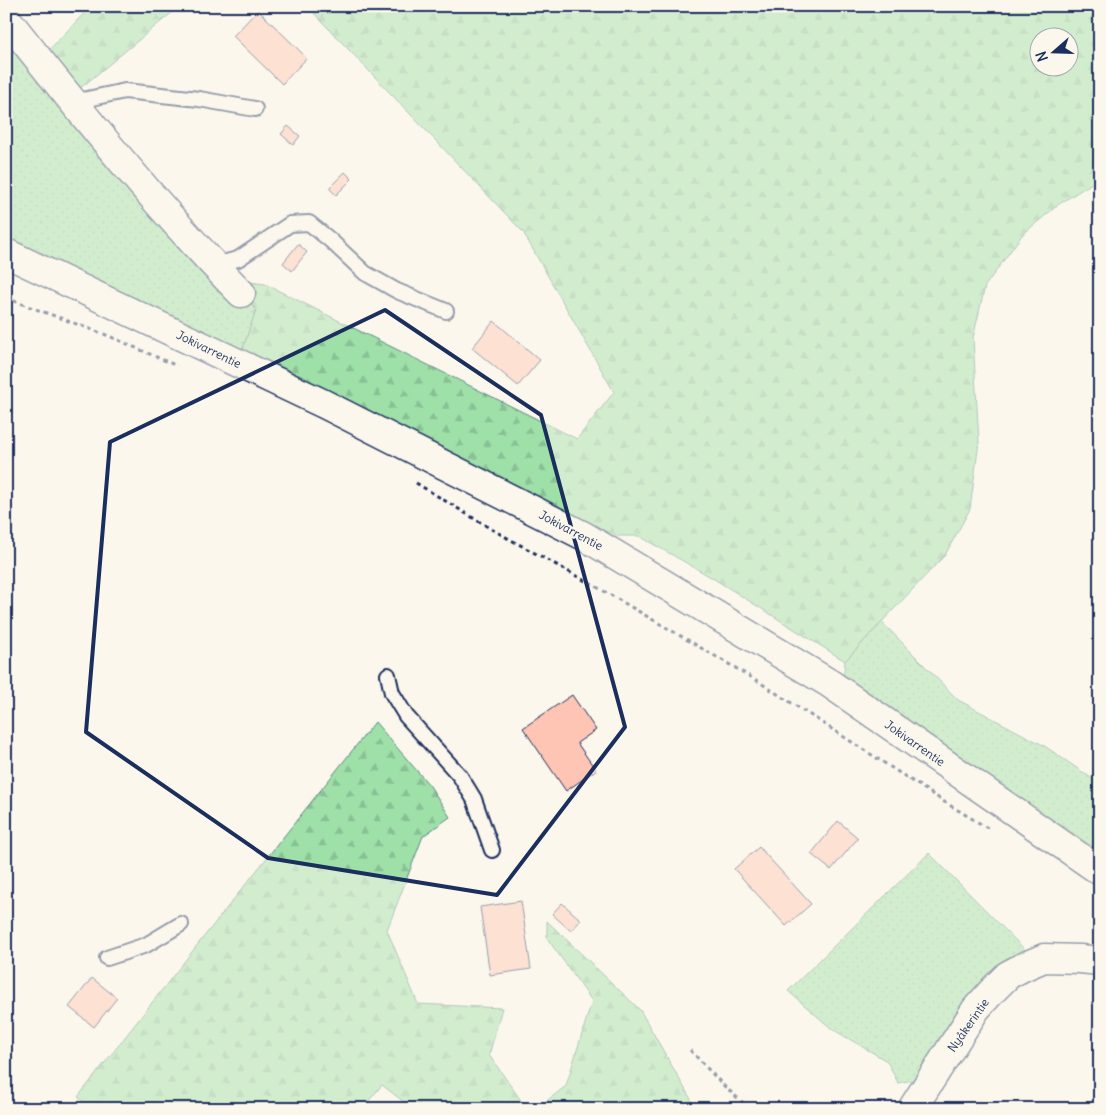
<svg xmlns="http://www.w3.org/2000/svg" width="1106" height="1115" viewBox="0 0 1106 1115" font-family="Delius,sans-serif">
	<defs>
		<pattern id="grass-dots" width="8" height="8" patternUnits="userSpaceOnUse" patternTransform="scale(1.25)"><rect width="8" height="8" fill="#9fe0a9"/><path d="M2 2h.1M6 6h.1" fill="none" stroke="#88c094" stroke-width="1.8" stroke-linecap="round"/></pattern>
		<pattern id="forest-firs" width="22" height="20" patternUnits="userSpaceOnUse" patternTransform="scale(1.25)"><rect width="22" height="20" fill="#9fe0a9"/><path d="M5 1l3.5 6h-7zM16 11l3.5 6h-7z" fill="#88c094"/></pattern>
	</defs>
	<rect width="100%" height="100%" fill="#fbf7ec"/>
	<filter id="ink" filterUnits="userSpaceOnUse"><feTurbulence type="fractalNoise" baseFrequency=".02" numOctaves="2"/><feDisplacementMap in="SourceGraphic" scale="10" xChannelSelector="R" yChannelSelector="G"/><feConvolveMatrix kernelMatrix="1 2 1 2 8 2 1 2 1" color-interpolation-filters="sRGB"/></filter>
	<g filter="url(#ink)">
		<path fill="url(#grass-dots)" stroke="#5d8884" d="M6 18 256 310 238 363 6 256Z
			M882 622 958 700 1043 745 1100 784V871L842 692 845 661Z
			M929 853 1029 954 932 1055 913 1080 898 1083 887 1061 832 1029 788 991Z"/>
		<path fill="url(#forest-firs)" stroke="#5d8884" fill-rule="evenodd" d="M91 6H180L78 90 47 52Z
			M307 6H1100V178L1059 204 1022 235 985 286 973 338 979 442 970 509 945 555 845 661 711 577 639 536H584L238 363 256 310 228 279 265 284 577 439 614 392 523 232ZM1038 38H1068V68H1038Z
			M375 722 430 786 450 817 423 836 387 930 418 1004 502 1008 489 1055 527 1109H413L382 1085 362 1109H92L78 1097 191 953Z
			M547 921 640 1010 693 1103 688 1109H536L566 1086 592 1001 547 938Z"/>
		<path fill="#fec5b4" stroke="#1b2f5e" d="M258 10 307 58 282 84 233 36Z
			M288 126 300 136 293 145 281 134Z
			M345 172 352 179 336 195 329 188Z
			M298 244 307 252 292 271 283 263Z
			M494 321 540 360 518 386 472 348Z
			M572 695 596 730 577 743 596 770 566 791 523 728Z
			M838 821 858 838 831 870 811 854Z
			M759 847 811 904 786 926 734 869Z
			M521 901 531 969 490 975 480 907Z
			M562 903 581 920 571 931 552 914Z
			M92 978 117 998 94 1027 69 1007Z"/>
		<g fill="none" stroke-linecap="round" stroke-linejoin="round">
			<defs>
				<path id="lane" d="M73 102 125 91 199 99 255 109
					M214 265 238 259 290 224 309 223 330 240 365 273 397 291 446 311
					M388 675 392 693 406 716 460 776 474 799 492 850
					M107 958 146 945 181 924"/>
				<path id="street" d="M6 18C81 113 157 207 241 293
					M912 1109 976 1009 994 989 1008 975 1023 967 1044 958 1080 959 1100 961"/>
				<path id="secondary" d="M6 253 324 404 584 536 829 683 1100 871"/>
			</defs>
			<use href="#lane" stroke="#1b2f5e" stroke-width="18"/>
			<use href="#street" stroke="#1b2f5e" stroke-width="31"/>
			<use href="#secondary" stroke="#1b2f5e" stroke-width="31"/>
			<path stroke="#1b2f5e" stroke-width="3" stroke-dasharray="4 4" stroke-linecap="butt" d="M6 298 109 336 177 366
				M416 483 493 530 602 590 756 680 946 803 991 830
				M690 1050 724 1086 750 1109"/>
			<use href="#lane" stroke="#fbf7ec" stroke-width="14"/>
			<use href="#street" stroke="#fbf7ec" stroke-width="28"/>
			<use href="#secondary" stroke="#fbf7ec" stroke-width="28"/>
		</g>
	</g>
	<path d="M0 0H1106V1115H0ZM385 310 541 415 625 727 497 895 268 858 86 732 110 442Z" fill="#fbf7ec" fill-opacity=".55" fill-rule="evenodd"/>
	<path fill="none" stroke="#1b2f5e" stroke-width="4" stroke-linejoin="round" d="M385 310 541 415 625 727 497 895 268 858 86 732 110 442Z"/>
	<g text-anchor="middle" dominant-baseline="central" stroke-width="4.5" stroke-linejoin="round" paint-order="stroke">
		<g font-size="12" fill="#1b2f5e" stroke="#fbf7ec">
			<text transform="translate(209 349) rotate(26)">Jokivarrentie</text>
			<text transform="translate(571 530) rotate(28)">Jokivarrentie</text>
			<text transform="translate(915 743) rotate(35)">Jokivarrentie</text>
			<text transform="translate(968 1025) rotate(-55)">Nyåkerintie</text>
		</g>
	</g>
	<rect width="1106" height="1115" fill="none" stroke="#fbf7ec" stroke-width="25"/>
	<rect x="12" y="12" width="1081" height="1090" fill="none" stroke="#1b2f5e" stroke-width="2" filter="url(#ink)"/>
	<g transform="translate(1054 52) rotate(250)"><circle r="24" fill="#fbf7ec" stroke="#a1a7b3"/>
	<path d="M0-4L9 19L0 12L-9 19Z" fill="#1b2f5e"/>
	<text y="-8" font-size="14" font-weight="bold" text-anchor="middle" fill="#1b2f5e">N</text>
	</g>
</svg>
